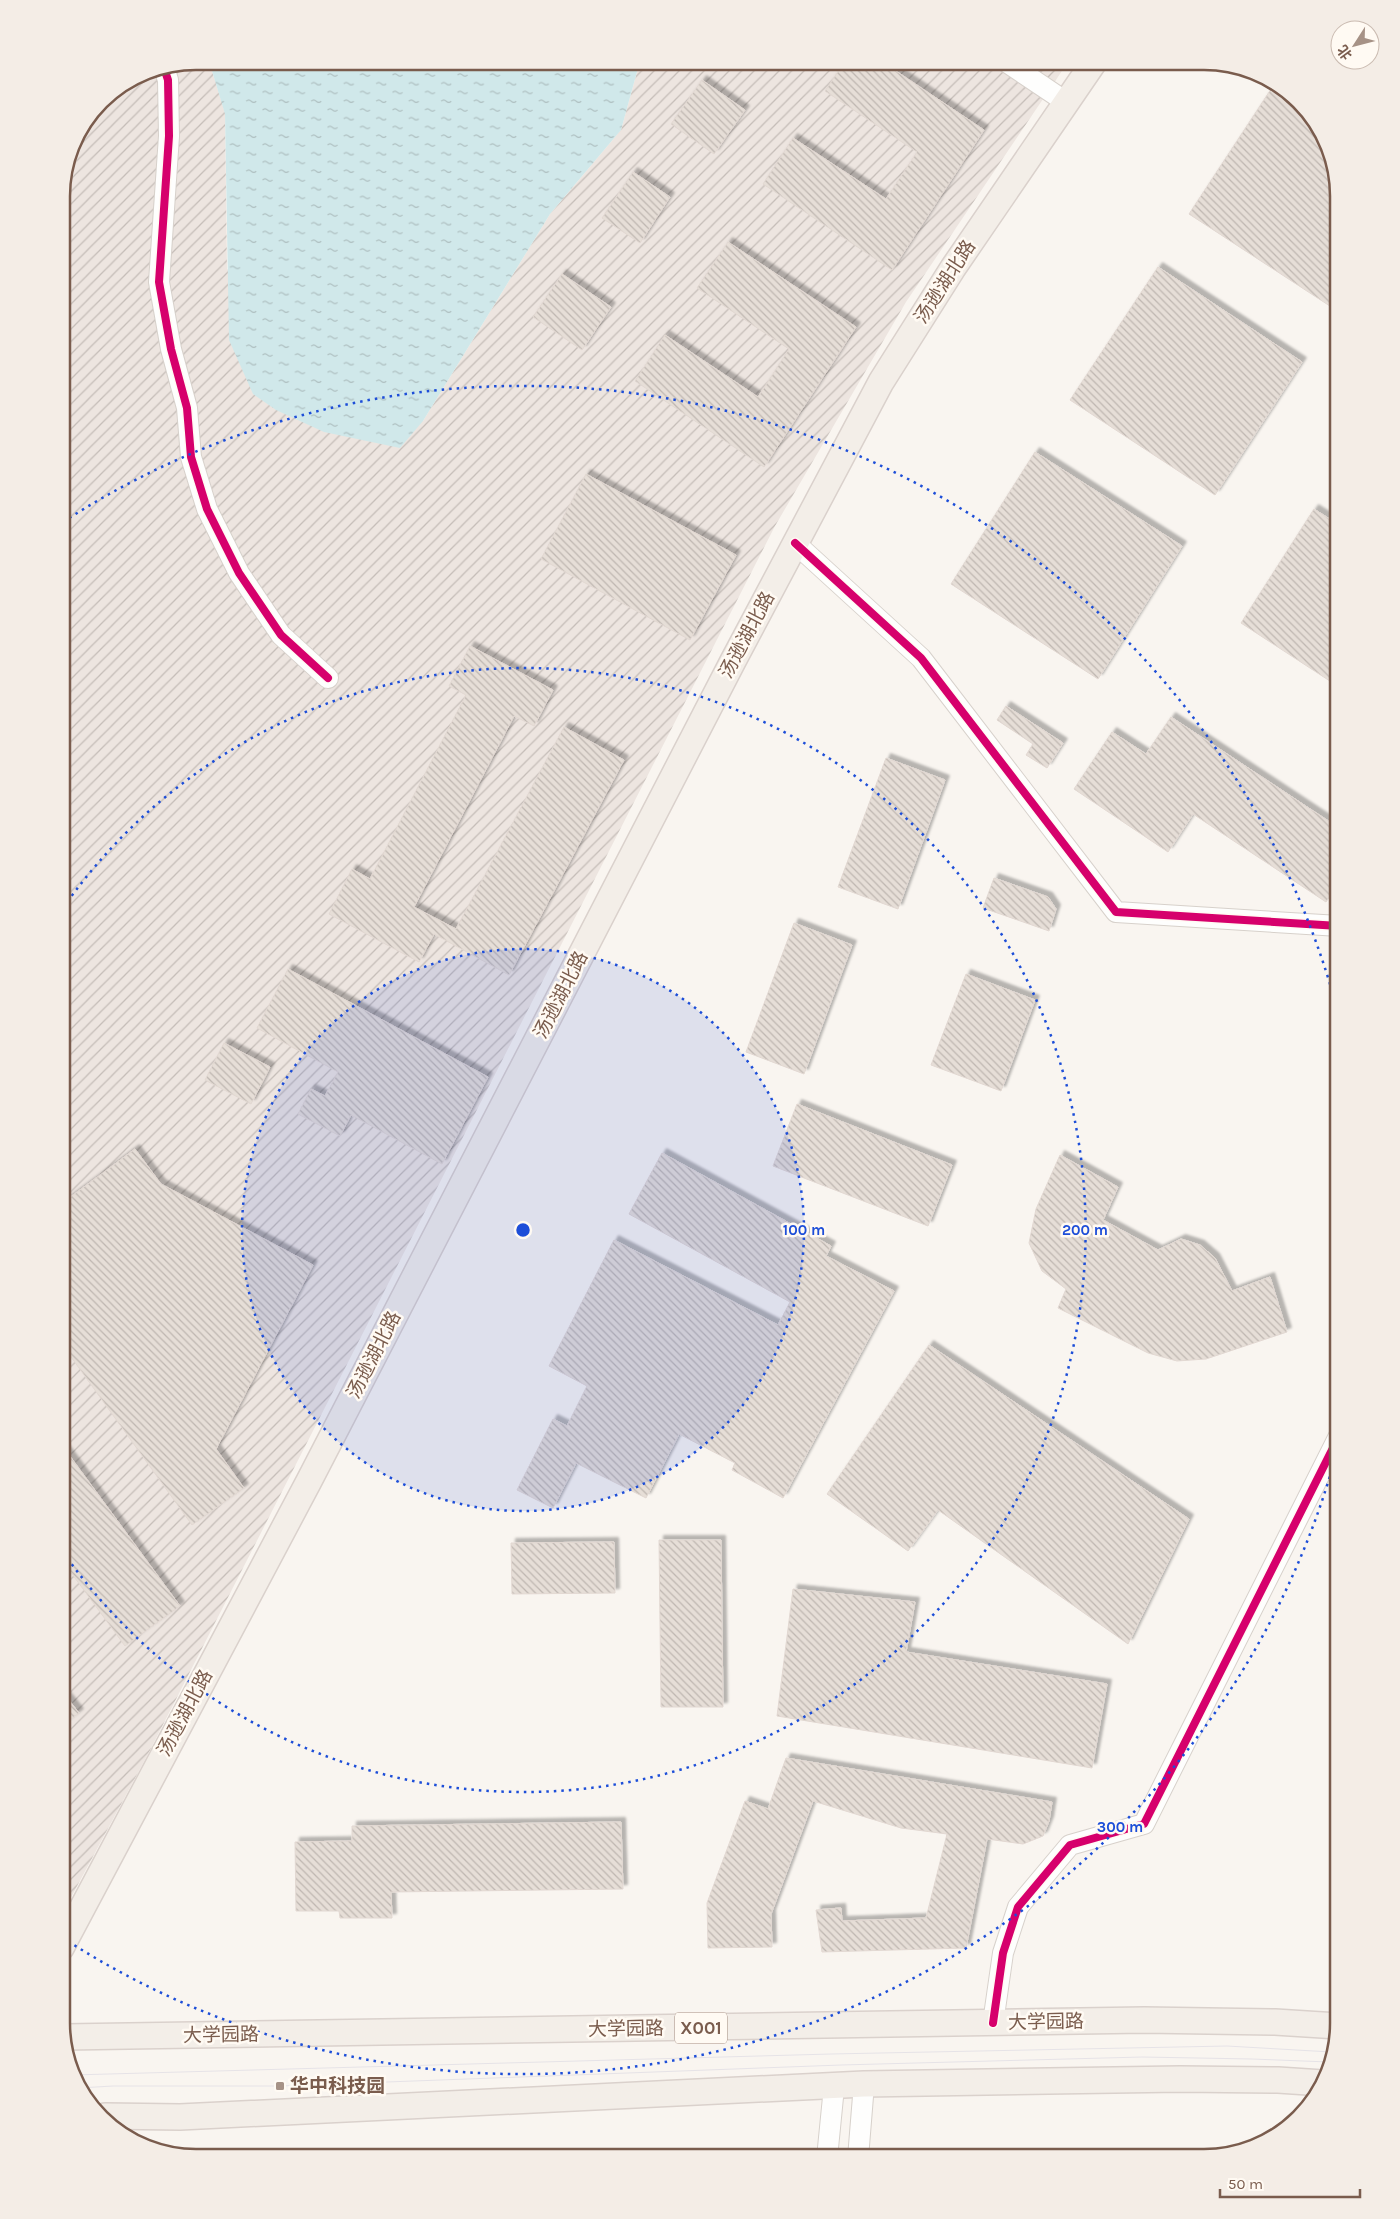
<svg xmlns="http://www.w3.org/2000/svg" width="1400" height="2219" viewBox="0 0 1400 2219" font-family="Karla,'Noto Sans SC',sans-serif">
	<defs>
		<pattern id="industrial-furrows" width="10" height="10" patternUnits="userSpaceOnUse" patternTransform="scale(1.25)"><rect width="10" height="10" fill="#ede5e0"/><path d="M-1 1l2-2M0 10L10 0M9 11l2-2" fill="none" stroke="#c5bdb8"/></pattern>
		<pattern id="water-ripples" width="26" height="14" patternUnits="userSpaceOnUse" patternTransform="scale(1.25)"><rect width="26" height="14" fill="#d0e8ea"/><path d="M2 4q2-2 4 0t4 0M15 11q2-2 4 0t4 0" fill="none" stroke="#aebfc0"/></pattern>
		<pattern id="building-back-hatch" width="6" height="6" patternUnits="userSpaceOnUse" patternTransform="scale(1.25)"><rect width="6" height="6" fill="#e6ded7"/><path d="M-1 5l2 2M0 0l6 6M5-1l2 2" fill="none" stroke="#bfb7b1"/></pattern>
		<filter id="shadow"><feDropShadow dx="4.5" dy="-4.5" stdDeviation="1" flood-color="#0004"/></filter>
	</defs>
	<rect width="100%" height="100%" fill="#f9f5f0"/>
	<path fill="url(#industrial-furrows)" d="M196 61H209L225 113 227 269 423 421 550 214 621 130 640 61 1068 62 906 302 775 526 147 1756 61 1916 62 187 72 144 101 101 145 71Z"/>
	<path fill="url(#water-ripples)" d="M209 61H640L621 130 550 214 423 421 400 448 324 432 276 410 253 394 229 340 225 114Z"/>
	<path fill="url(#building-back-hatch)" stroke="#e2d8d2" filter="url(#shadow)" d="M845 61H881L984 130 892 270 763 184 793 138 886 199 917 152 825 91Z
		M702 80 745 110 714 154 671 124Z
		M1275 83 1279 84 1325 136 1339 196V312L1189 214Z
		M633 172 670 197 640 243 602 218Z
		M728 242 856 327 764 467 635 381 665 335 758 397 789 349 697 288Z
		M1158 267 1302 362 1215 495 1070 400Z
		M562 274 611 307 582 350 533 317Z
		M1035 452 1182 546 1098 679 951 584Z
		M586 474 736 555 690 640 541 559Z
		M1314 509 1339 525V687L1241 623Z
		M470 646 553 690 534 726 514 716 414 907 456 929 564 727 624 760 509 975 434 934 419 962 329 914 352 869 370 879 466 695 449 686Z
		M1006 706 1063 743 1047 768 1026 755 1033 744 997 720Z
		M1171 717 1339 828V882L1326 902 1193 814 1168 852 1074 789 1112 732 1146 754Z
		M886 758 945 780 898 909 838 887Z
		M994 878 1048 897 1056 909 1049 931 983 908Z
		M794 923 852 945 804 1074 746 1052Z
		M288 969 488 1077 442 1164 351 1115 340 1136 298 1114 311 1089 325 1096 338 1072 257 1028Z
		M966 974 1035 1000 1001 1091 931 1065Z
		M224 1043 270 1067 251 1104 205 1080Z
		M797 1104 952 1165 928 1226 773 1166Z
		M135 1149 161 1184 313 1265 216 1449 244 1488 192 1525 61 1343V1204Z
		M662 1153 831 1246 826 1256 894 1291 783 1498 732 1470 735 1463 679 1434 646 1498 576 1463 553 1508 517 1490 553 1419 567 1426 587 1386 549 1366 614 1240 778 1325 790 1302 629 1214Z
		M1060 1155 1118 1187 1103 1220 1158 1250 1181 1239 1200 1245 1215 1258 1232 1291 1270 1277 1287 1332 1206 1359 1177 1361 1148 1353 1058 1308 1066 1289 1042 1271 1029 1243 1036 1209Z
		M929 1345 1189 1519 1128 1644 938 1510 908 1551 827 1494Z
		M61 1444 180 1606 125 1646 61 1559Z
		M659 1540H721L723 1707H661Z
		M614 1542 615 1593 512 1594 511 1543Z
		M793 1589 915 1602 906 1652 1107 1684 1092 1768 777 1716Z
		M61 1690 79 1713 61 1727Z
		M786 1758 1052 1802 1049 1821 1043 1836 1023 1844 987 1839 966 1948 822 1952 816 1910 841 1908 842 1921 926 1918 947 1834 901 1828 813 1801 771 1914 772 1947 708 1948 707 1903 745 1801 768 1809Z
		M621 1822 623 1889 391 1892 392 1918H340L339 1911H296L295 1842 352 1841V1826Z"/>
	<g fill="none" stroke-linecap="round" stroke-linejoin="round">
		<defs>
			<path id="minor" d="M1005 61 1066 102
				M164 68 168 80 169 136 159 282 171 349 187 408 191 457 207 509 239 573 281 635 328 678
				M795 543 921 658 1116 912 1339 926
				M993 2023 1003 1953 1018 1907 1070 1845 1144 1824 1339 1436
				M827 2158 834 2087
				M858 2158 864 2084"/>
			<path id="major" d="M61 1948 309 1481 733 661 881 382 953 268 1094 62
				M65 2037 1144 2020 1275 2022 1338 2026
				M105 2116 180 2117 864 2084 1180 2079 1278 2080 1323 2083"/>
		</defs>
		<use href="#minor" stroke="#d7d1cb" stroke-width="22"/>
		<use href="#major" stroke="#dad1cc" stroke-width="28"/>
		<use href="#minor" stroke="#fefefd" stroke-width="20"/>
		<use href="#major" stroke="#f3eee8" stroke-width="25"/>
		<path stroke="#e6e3e7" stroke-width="1" d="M73 2075 831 2054 1227 2046 1331 2052
			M79 2088 113 2086H280L841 2065 1142 2057 1252 2059 1328 2062"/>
		<defs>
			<path id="cycleway" d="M164 68 168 80 169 136 159 282 171 349 187 408 191 457 207 509 239 573 281 635 328 678
				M795 543 921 658 1116 912 1339 926
				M993 2023 1003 1953 1018 1907 1070 1845 1144 1824 1339 1436"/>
		</defs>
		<use href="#cycleway" stroke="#fffaf3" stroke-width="11"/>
		<use href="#cycleway" stroke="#d6006c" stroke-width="8"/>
	</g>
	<circle cx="523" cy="1230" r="281" fill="#1d4ed8" fill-opacity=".12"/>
	<g fill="none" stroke="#1d4ed8" stroke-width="2.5" stroke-dasharray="2.5 5">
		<circle cx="523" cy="1230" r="281"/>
		<path d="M63 908A562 562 0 1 1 63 1552"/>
		<path d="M1338 1448A844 844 0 0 1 63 1938M63 522A844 844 0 0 1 1338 1012"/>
	</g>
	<rect fill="#a69286" stroke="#fffaf3" stroke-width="2" x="275" y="2081" width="10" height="10" rx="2.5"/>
	<g text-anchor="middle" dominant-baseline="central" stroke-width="5" stroke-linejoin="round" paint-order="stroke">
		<rect fill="#fffaf3" stroke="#a28b7f" stroke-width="1" x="675" y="2012.5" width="52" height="31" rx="4"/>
		<g font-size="18" font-weight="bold" fill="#7a5c4d">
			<text x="701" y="2028">X001</text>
		</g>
		<g font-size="19" fill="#7a5c4d" stroke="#fffaf3">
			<text transform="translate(945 282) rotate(-57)">汤逊湖北路</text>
			<text transform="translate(747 635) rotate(-62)">汤逊湖北路</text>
			<text transform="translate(561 995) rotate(-63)">汤逊湖北路</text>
			<text transform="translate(374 1355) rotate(-63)">汤逊湖北路</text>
			<text transform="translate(185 1713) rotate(-62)">汤逊湖北路</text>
			<text transform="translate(1046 2022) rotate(-1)">大学园路</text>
			<text transform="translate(626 2029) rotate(-1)">大学园路</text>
			<text transform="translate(221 2035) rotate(-1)">大学园路</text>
		</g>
		<g font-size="19" font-weight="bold" fill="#7a5c4d" stroke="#fffaf3" text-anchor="start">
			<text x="290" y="2086">华中科技园</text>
		</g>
	</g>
	<path d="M0 0H1400V2219H0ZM196 70H1204A126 126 0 0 1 1330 196V2023A126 126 0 0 1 1204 2149H196A126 126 0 0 1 70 2023V196A126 126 0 0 1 196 70Z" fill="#f4ede6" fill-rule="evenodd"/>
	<path fill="none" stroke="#7a5c4d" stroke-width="2.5" d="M196 70H1204A126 126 0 0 1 1330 196V2023A126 126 0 0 1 1204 2149H196A126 126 0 0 1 70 2023V196A126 126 0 0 1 196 70Z"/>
	<circle cx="523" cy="1230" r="8" fill="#1d4ed8" stroke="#fffaf3" stroke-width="2.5"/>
	<g font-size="15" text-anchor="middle" font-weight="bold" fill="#1d4ed8" stroke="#fffaf3" stroke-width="5" stroke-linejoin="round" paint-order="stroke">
		<text x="804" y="1235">100 m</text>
		<text x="1085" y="1235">200 m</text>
		<text x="1120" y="1832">300 m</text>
	</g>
	<g transform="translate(1355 45) rotate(234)"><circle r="24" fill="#fffaf3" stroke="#cabbb1"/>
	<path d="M0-4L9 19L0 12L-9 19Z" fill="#a69286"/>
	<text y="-8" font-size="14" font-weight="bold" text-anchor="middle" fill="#7a5c4d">北</text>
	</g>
	<path d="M1220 2189v8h140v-8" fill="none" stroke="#7a5c4d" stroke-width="2.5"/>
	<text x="1228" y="2189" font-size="15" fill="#7a5c4d" stroke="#fffaf3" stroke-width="4" paint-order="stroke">50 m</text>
</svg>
